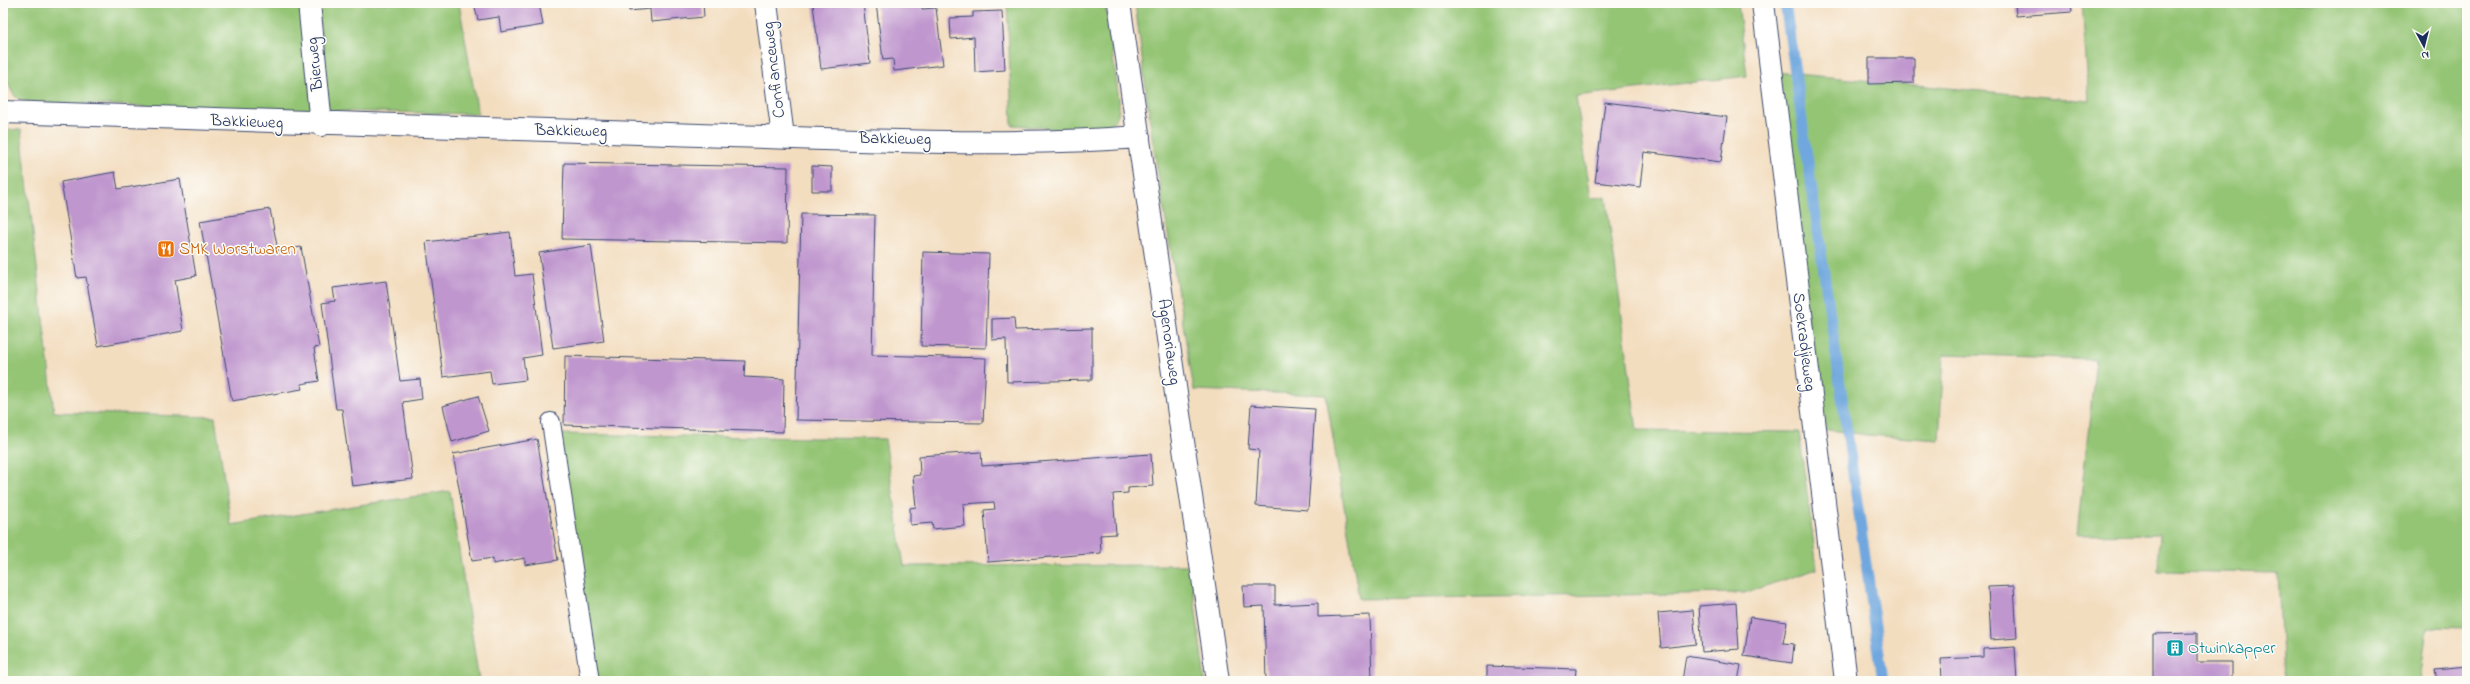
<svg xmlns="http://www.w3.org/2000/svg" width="2470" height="684" viewBox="0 0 2470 684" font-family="'Indie Flower',sans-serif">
	<rect width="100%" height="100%" fill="#fdfcf7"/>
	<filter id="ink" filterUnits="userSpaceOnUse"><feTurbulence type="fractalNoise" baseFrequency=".025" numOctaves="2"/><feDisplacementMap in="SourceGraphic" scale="8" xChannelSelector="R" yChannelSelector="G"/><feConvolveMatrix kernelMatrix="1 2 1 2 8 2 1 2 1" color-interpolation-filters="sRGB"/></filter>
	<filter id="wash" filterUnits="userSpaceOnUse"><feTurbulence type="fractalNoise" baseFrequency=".012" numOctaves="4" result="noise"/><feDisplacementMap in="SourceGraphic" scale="16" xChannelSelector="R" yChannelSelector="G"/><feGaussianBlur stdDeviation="0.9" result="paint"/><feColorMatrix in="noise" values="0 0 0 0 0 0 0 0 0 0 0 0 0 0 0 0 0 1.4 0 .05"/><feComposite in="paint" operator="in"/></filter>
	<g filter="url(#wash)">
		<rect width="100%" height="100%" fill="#f3ddbf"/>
		<path fill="#94c574" stroke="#587a69" d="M3 3H301L312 112 27 102C24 100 19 100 16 97 0 82 3 25 3 3Z
			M318 3H459L478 114 328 111Z
			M1007 3H1105L1119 99C1119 107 1120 116 1113 122 1095 136 1035 126 1012 125Z
			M1135 3H1738L1747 76 1576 96 1591 198 1606 197 1637 430 1799 432 1817 569 1744 593 1359 599 1326 395 1194 390 1152 137Z
			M2082 3H2467V628L2428 627 2421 681H2283L2278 573 2157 571 2159 534 2077 535 2096 359 1944 354 1939 440 1867 435 1822 429 1775 72 2089 101Z
			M3 129 21 130 54 412 215 417 231 525 450 491 479 681H3Z
			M555 434 885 439 904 566 1190 565 1205 681H589Z"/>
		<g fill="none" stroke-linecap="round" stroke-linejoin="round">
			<path stroke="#6fa7de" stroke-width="11" d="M1785 3 1883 681"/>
		</g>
		<g id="blocks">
			<path fill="#bf96ce" d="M474 3H539L543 25 501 32 499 17 478 20Z
				M628 3H703L704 17 651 22 650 9 629 11Z
				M863 3 870 63 821 69 813 4Z
				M876 3H921L922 9 936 8 943 65 894 71 893 59 883 60Z
				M2015 3H2071L2072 12 2016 16Z
				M1002 11 1005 70 975 72 974 37 951 39 950 18 973 17V12Z
				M1869 58H1914V83L1869 84Z
				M1605 102 1727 117 1721 162 1644 152 1640 187 1595 182Z
				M564 163 788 167 787 243 562 239Z
				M812 166 832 167V191H812Z
				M115 172 118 189 180 179 196 276 175 280 183 331 98 346 86 277 77 278 61 182Z
				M270 209 278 251 301 247 319 347 314 348 319 381 301 384 302 389 232 401 200 221Z
				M801 214 875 215 872 355 986 358 983 423 796 420Z
				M510 232 515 276 532 274 542 355 523 358 526 380 492 384 490 371 443 377 426 242Z
				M591 245 604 341 553 348 539 253Z
				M923 252 989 254 986 348 921 346Z
				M386 281 400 381 420 379 422 399 403 402 413 479 352 486 342 409H336L322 303 335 301 333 288Z
				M1014 318 1015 330 1092 328V380L1007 382 1006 339 992 340V319Z
				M565 356 745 361 744 377 784 379 783 432 564 425Z
				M478 396 489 431 452 442 443 406Z
				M1251 405 1315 409 1308 510 1256 506 1259 450 1248 449Z
				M537 439 558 560 525 565V558L493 564V558L472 561 453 454Z
				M981 452 982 466 1151 454 1153 486 1128 488V493L1113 494 1116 534 1100 535 1101 553 988 562 984 510 995 509 994 502 963 504 965 526 933 529 932 523 910 525V508L916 507 913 476 920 475 919 456Z
				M1243 586H1275V605L1318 603V617L1370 615 1372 681H1266L1264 606 1244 607Z
				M2014 586 2017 638 1991 640 1988 587Z
				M1736 603 1739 649 1702 652 1699 606Z
				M1693 610 1696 644 1661 648 1658 613Z
				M1750 617 1787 622 1783 643 1794 644 1792 663 1744 656Z
				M2197 633V662H2232V681H2153V634Z
				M2015 647 2017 681H1942L1941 659 1983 657V649Z
				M1686 656 1741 665 1738 681H1682Z
				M1487 666 1576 669 1575 681H1487Z
				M2467 667V681H2437L2435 670Z"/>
		</g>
	</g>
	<g filter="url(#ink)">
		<use href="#blocks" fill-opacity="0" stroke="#3b496d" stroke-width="1"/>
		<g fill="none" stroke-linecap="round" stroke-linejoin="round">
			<defs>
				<path id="lane" d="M551 422 590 681"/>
				<path id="street" d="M309 3 321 125
					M766 3 783 137
					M1119 3 1218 681
					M1763 3 1846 681
					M3 112C235 121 467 129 699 135 845 139 993 148 1139 137"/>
			</defs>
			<use href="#lane" stroke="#3b496d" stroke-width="20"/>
			<use href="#street" stroke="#3b496d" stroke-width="24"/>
			<use href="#lane" stroke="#fff" stroke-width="18"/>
			<use href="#street" stroke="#fff" stroke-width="22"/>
		</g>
	</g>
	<defs>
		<symbol id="restaurant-square" viewBox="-11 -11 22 22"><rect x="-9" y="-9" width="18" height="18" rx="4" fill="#e8710a" stroke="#fdfcf7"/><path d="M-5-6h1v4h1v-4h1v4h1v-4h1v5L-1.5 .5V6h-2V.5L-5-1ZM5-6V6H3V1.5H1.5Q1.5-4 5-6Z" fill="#fff"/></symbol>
		<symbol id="building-square" viewBox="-11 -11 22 22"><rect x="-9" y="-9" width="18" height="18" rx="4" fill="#0f9aa8" stroke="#fdfcf7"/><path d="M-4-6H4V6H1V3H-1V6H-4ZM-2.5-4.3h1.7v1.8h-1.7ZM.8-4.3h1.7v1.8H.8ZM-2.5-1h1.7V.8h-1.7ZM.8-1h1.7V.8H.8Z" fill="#fff"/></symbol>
	</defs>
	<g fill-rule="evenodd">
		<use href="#restaurant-square" x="156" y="239" width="20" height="20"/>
		<use href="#building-square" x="2165" y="638" width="20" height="20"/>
	</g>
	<g text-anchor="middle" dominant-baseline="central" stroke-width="3" stroke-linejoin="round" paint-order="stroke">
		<g font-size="17" fill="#1b2f5e" stroke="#fdfcf7">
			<text transform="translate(315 64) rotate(-96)">Bierweg</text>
			<text transform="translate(774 70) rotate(-97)">Confianceweg</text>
			<text transform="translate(247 122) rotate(2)">Bakkieweg</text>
			<text transform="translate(571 131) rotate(1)">Bakkieweg</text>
			<text transform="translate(895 139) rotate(1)">Bakkieweg</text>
			<text transform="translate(1169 342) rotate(82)">Agenoriaweg</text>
			<text transform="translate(1804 342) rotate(83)">Soekradjieweg</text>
		</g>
		<g font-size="17" fill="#c56008" stroke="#fdfcf7" text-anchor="start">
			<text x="179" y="249">SMK Worstwaren</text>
		</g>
		<g font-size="17" fill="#0d838f" stroke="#fdfcf7" text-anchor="start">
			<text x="2188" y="648">Otwinkapper</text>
		</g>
	</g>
	<rect width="2470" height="684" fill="none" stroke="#fdfcf7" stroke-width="16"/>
	<g transform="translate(2424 46) rotate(173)" stroke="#fdfcf7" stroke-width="3" paint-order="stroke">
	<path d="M0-3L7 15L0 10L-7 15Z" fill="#1b2f5e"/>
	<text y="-6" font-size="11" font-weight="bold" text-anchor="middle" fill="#1b2f5e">N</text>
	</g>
</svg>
